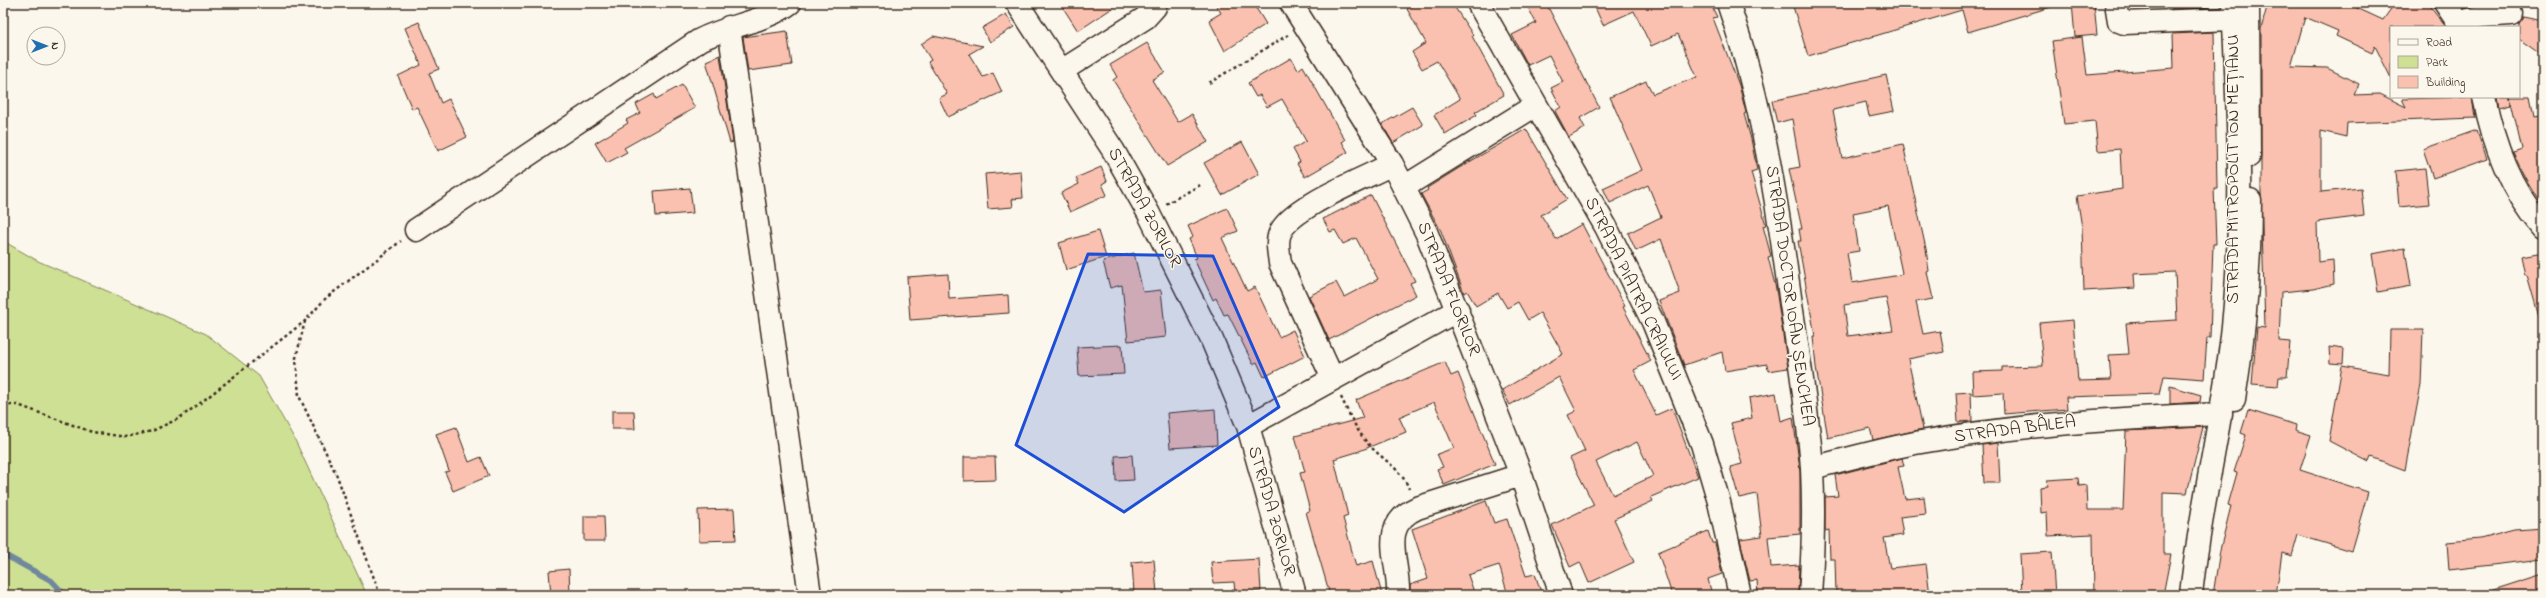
<svg xmlns="http://www.w3.org/2000/svg" width="2546" height="598" viewBox="0 0 2546 598" font-family="'Indie Flower',sans-serif">
	<rect width="100%" height="100%" fill="#fbf7ec"/>
	<filter id="ink" filterUnits="userSpaceOnUse"><feTurbulence type="fractalNoise" baseFrequency=".025" numOctaves="2"/><feDisplacementMap in="SourceGraphic" scale="8" xChannelSelector="R" yChannelSelector="G"/><feConvolveMatrix kernelMatrix="1 2 1 2 8 2 1 2 1" color-interpolation-filters="sRGB"/></filter>
	<g filter="url(#ink)">
		<path fill="#cee094" stroke="#848559" d="M3 241 38 261 206 334 259 376 295 440 367 595H3Z"/>
		<g fill="none" stroke-linecap="round" stroke-linejoin="round">
			<path stroke="#70889d" stroke-width="5.5" d="M3 554 52 581 65 595"/>
		</g>
		<path fill="#fac1b0" stroke="#3b2a1e" fill-rule="evenodd" d="M1060 3H1120L1078 31Z
			M1215 3H1253L1266 24 1225 51 1209 20 1221 13Z
			M1417 3H1452L1473 35 1472 36 1504 95 1475 112 1477 115 1445 134 1434 115 1460 99 1437 61 1422 69 1412 52 1426 43 1407 9Z
			M1526 3H1546L1599 107 1580 118 1585 128 1569 137 1555 111 1561 107 1551 88 1563 82 1549 55 1528 65 1512 35 1536 23Z
			M1593 3H1710L1717 17 1713 18 1739 85 1746 113 1744 114 1751 139 1757 170 1751 172 1766 225 1763 226 1771 256 1768 257 1776 289 1788 368 1768 371 1767 364 1725 371 1722 352 1684 365 1659 301 1680 293 1661 239 1636 251 1628 233 1661 217 1648 185 1610 203 1603 188 1642 170 1610 97 1646 81 1653 94 1697 77 1678 34 1651 46 1634 11 1603 25Z
			M1792 3H2050L2051 7 1968 32 1962 10 1808 56Z
			M2072 3H2094L2097 35 2075 37Z
			M2172 3H2209V7L2172 9Z
			M2268 3H2346L2383 20 2395 3H2427L2446 27H2391V78L2375 46 2372 53 2336 36 2338 31 2305 17 2291 67 2327 68 2359 84 2354 95 2380 94 2406 107 2402 99 2472 97 2475 118 2347 123 2346 137 2321 131V192L2361 188 2364 216 2317 222 2318 262 2333 260 2334 284 2313 289 2281 292 2279 341 2290 342 2287 377H2279L2278 386 2252 384 2257 327 2265 328 2261 194V29Z
			M1006 14 1014 27 990 42 982 28Z
			M2523 17 2543 21V56L2519 39V23Z
			M419 22 439 69 429 73 441 103 449 99 467 137 438 151 417 107 412 109 398 76 421 65 405 28Z
			M787 31 792 65 748 71 743 37Z
			M2214 32 2217 188H2214L2216 244H2213L2210 338H2207L2204 379 2164 376 2160 394 2066 397 2067 409 2004 414 2003 393 1973 395 1972 372 2002 371V367L2043 366 2039 323 2073 320 2078 381 2111 380 2109 355 2129 354 2126 323 2177 320 2175 272 2134 274 2135 288 2084 291 2082 228 2077 196 2122 189 2120 149 2098 151 2095 121 2064 124 2052 41 2082 37 2087 75 2174 68 2173 34Z
			M933 36 983 46 969 54 983 77 993 73 1002 92 948 117 939 98 947 94 928 62 931 60 921 44Z
			M1147 43 1165 72 1152 80 1178 122 1192 114 1208 142 1167 166 1113 80 1117 77 1110 65Z
			M720 55 733 142 730 143 706 61Z
			M1291 58 1298 70 1303 66 1345 140 1342 142 1348 152 1305 177 1297 164 1300 162 1293 149 1306 141 1282 99 1267 107 1260 95 1256 97 1248 83Z
			M1886 75 1894 111 1869 116 1866 102 1833 110 1842 158 1903 144 1926 249 1929 271 1927 272 1933 299 1916 302 1923 334 1940 331 1944 352 1908 359 1923 429 1873 440 1870 428 1828 438 1816 367 1813 336H1815L1798 241H1801L1799 229H1802L1789 169 1800 167 1792 119 1777 123 1772 101ZM1888 206 1902 273 1900 275 1852 283 1847 253 1859 251 1853 213ZM1886 298 1893 330 1848 336 1844 305Z
			M682 85 695 108 624 148 627 152 607 163 595 143 628 123 626 120 640 113 636 104 654 94 656 99Z
			M2497 97H2510L2511 104 2499 107Z
			M2510 97H2530L2534 117 2539 116 2543 134V207L2524 176 2513 152 2522 149Z
			M1412 107 1423 125 1393 143 1382 124Z
			M1526 129 1567 199 1541 215 1556 239 1582 224 1625 306 1623 307 1651 361 1634 370 1656 415 1672 408 1698 477 1651 497 1653 501 1614 519 1634 562 1589 583 1580 562 1570 567 1552 525 1594 505 1570 458 1585 451 1568 415 1576 411 1559 377 1510 405 1502 390 1563 354 1540 313 1528 320 1518 302 1507 308 1498 293 1476 306 1467 291 1464 293 1441 231 1421 194 1428 190 1427 188 1459 168ZM1637 442 1653 476 1613 495 1596 462Z
			M2477 130 2487 159 2433 178 2423 149Z
			M1242 142 1259 174 1222 195 1204 163Z
			M1101 167 1107 181 1102 184 1107 195 1070 212 1061 193 1079 184 1076 178Z
			M2425 168 2429 204 2399 207 2396 171Z
			M1021 171 1023 198 1012 199 1013 207 988 209 985 174Z
			M690 188 693 213 656 216 654 191Z
			M1371 195 1415 281 1410 283 1416 295 1329 340 1309 296 1336 282 1344 297 1378 279 1356 238 1343 244 1335 230 1330 232 1323 219Z
			M1227 208 1238 231 1222 238 1247 291 1255 287 1279 337 1293 330 1305 356 1264 377 1257 362 1253 364 1228 314 1224 315 1216 298 1213 300 1194 259 1197 258 1189 239 1193 237 1188 226Z
			M1098 231 1106 257 1066 270 1059 243Z
			M2405 248 2411 286 2378 292 2372 254Z
			M2543 252V316L2539 317 2527 275H2525L2521 256Z
			M1134 253 1143 292 1161 290 1166 337 1128 341 1122 285 1110 288 1103 261Z
			M948 274 949 299 1008 295 1009 313 910 320 907 277Z
			M2390 330H2423L2421 385 2405 470 2371 457 2369 462 2329 441 2342 366 2389 374Z
			M1122 345 1124 374 1079 376 1077 347Z
			M2329 347 2344 349 2343 364 2330 363Z
			M1445 362 1451 376 1458 373 1495 464 1444 485 1437 469 1443 467 1437 454 1454 448 1434 402 1399 417 1406 432 1357 452 1334 459 1348 516 1343 518 1356 566 1373 561 1382 595H1330L1306 512 1310 511 1300 473 1305 472 1295 436 1363 418 1356 400Z
			M2170 386 2201 395 2200 402 2170 404Z
			M1971 392 1972 421 1958 422 1956 393Z
			M1776 393 1781 421 1793 417 1800 469V534L1768 537 1771 567 1799 565 1798 593 1758 595 1757 580 1750 581 1740 539 1762 536 1757 494 1739 498 1730 467 1742 464 1731 423 1752 418 1749 398Z
			M1215 409 1217 445 1170 448 1167 413Z
			M2248 410 2296 425 2295 430 2311 435 2300 470 2368 492 2351 551 2298 535 2292 556 2282 553 2276 595H2213L2220 550 2231 506 2228 505 2237 473 2234 472 2246 435 2241 433Z
			M612 411H634L635 429H612Z
			M456 427 469 462 481 457 489 476 453 491 445 472 449 471 436 434Z
			M2203 427 2187 493 2163 492V554H2171L2163 595H2094L2093 534 2048 536 2047 512 2041 513 2040 487 2048 486 2047 480 2078 478 2079 486 2086 485 2087 510H2123L2126 431Z
			M1998 443 2000 483H1984L1982 445Z
			M1132 455 1134 480 1116 481 1115 456Z
			M964 457H995L996 480 964 481Z
			M1902 458 1904 466 1898 467 1905 499 1924 497 1926 514 1900 517 1903 535 1884 538 1890 568 1926 564 1930 595H1836L1835 559H1830L1829 530 1825 531V497L1838 496 1835 475Z
			M1486 501 1494 523 1507 519 1526 576 1535 574 1542 595H1508L1499 565 1468 575 1475 595H1410V585L1428 579 1412 529Z
			M734 509 736 540 699 541 698 510Z
			M584 516H604L605 541H584Z
			M2543 528V559L2449 570 2447 542 2480 539 2514 530Z
			M1708 531 1712 543H1715L1722 574 1708 579 1712 595H1672L1658 552Z
			M2052 552 2055 595H2022L2020 554Z
			M1259 559 1261 591 1235 593 1234 582 1213 583 1211 562Z
			M1154 560 1157 593 1134 594 1132 562Z
			M569 569 570 594 551 595 549 571Z
			M2543 574V595H2487V592Z"/>
		<g fill="none" stroke-linecap="round" stroke-linejoin="round">
			<defs>
				<path id="minor" d="M1017 3 1113 150 1149 214 1212 340 1248 426 1295 595
					M1291 3 1392 164 1427 234 1521 475 1561 595
					M1478 3 1606 227 1653 322 1702 444 1719 502 1740 595
					M2116 3 2119 21 2124 23 2234 19
					M2248 3 2249 156
					M2445 3 2461 27
					M2458 23 2482 16 2511 14
					M729 27 810 595
					M1063 70 1145 18 1155 7V3
					M2484 97C2494 146 2510 189 2543 227
					M1404 187 1536 105
					M416 230 700 40C729 25 765 22 790 3
					M1333 379 1280 263C1279 254 1276 242 1280 233 1290 207 1366 178 1392 164
					M2234 399C2245 332 2250 267 2250 200
					M1248 426 1458 310
					M1812 468C1846 459 1880 450 1915 443 2016 425 2118 418 2221 414
					M1398 595C1400 561 1377 526 1417 508L1521 475"/>
				<path id="major" d="M1728 3C1762 101 1777 201 1791 304 1799 358 1808 413 1812 468 1814 510 1813 553 1810 595
					M2191 595C2200 505 2224 417 2233 326 2244 219 2238 110 2233 3"/>
			</defs>
			<use href="#minor" stroke="#3b2a1e" stroke-width="25"/>
			<use href="#major" stroke="#3b2a1e" stroke-width="25"/>
			<path stroke="#3b2a1e" stroke-width="2.5" stroke-dasharray="3 3" stroke-linecap="butt" d="M1209 83 1288 35
				M1166 204 1202 184
				M305 321 296 358 299 396 337 476 380 595
				M1341 397C1349 414 1357 432 1371 447 1385 461 1402 470 1409 489
				M3 405H18L92 432 126 437 152 431 178 419 199 404 305 321 326 298 401 241"/>
			<use href="#minor" stroke="#fbf7ec" stroke-width="22"/>
			<use href="#major" stroke="#fbf7ec" stroke-width="22"/>
		</g>
	</g>
	<path fill="#1d4ed8" fill-opacity="0.2" stroke="#1d4ed8" stroke-width="3" stroke-linejoin="round" d="M1088 254 1213 256 1279 407 1124 512 1016 445Z"/>
	<g text-anchor="middle" dominant-baseline="central" stroke-width="3" stroke-linejoin="round" paint-order="stroke">
		<g font-size="18" fill="#3b2a1e" stroke="#fbf7ec">
			<text transform="translate(2234 169) rotate(-90)">STRADA MITROPOLIT ION MEȚIANU</text>
			<text transform="translate(1144 208) rotate(61)">STRADA ZORILOR</text>
			<text transform="translate(1448 289) rotate(68)">STRADA FLORILOR</text>
			<text transform="translate(1633 289) rotate(64)">STRADA PIATRA CRAIULUI</text>
			<text transform="translate(1789 296) rotate(82)">STRADA DOCTOR IOAN ȘENCHEA</text>
			<text transform="translate(2015 430) rotate(-7)">STRADA BÂLEA</text>
			<text transform="translate(1271 511) rotate(74)">STRADA ZORILOR</text>
		</g>
	</g>
	<rect width="2546" height="598" fill="none" stroke="#fbf7ec" stroke-width="16"/>
	<rect x="8" y="8" width="2530" height="582" fill="none" stroke="#3b2a1e" stroke-width="1.5" filter="url(#ink)"/>
	<rect x="2390" y="26" width="130" height="72" fill="#fbf7ec" stroke="#aea59a"/>
	<rect x="2398" y="39" width="20" height="6" fill="#fbf7ec" stroke="#aea59a"/>
	<text x="2426" y="46" font-size="12" fill="#3b2a1e">Road</text>
	<rect x="2398" y="56" width="20" height="12" fill="#cee094" stroke="#aea59a"/>
	<text x="2426" y="66" font-size="12" fill="#3b2a1e">Park</text>
	<rect x="2398" y="76" width="20" height="12" fill="#fac1b0" stroke="#aea59a"/>
	<text x="2426" y="86" font-size="12" fill="#3b2a1e">Building</text>
	<g transform="translate(46 46) rotate(90)"><circle r="19" fill="#fbf7ec" stroke="#aea59a"/>
	<path d="M0-3L7 15L0 10L-7 15Z" fill="#1f6fb2"/>
	<text y="-6" font-size="11" font-weight="bold" text-anchor="middle" fill="#3b2a1e">N</text>
	</g>
</svg>
